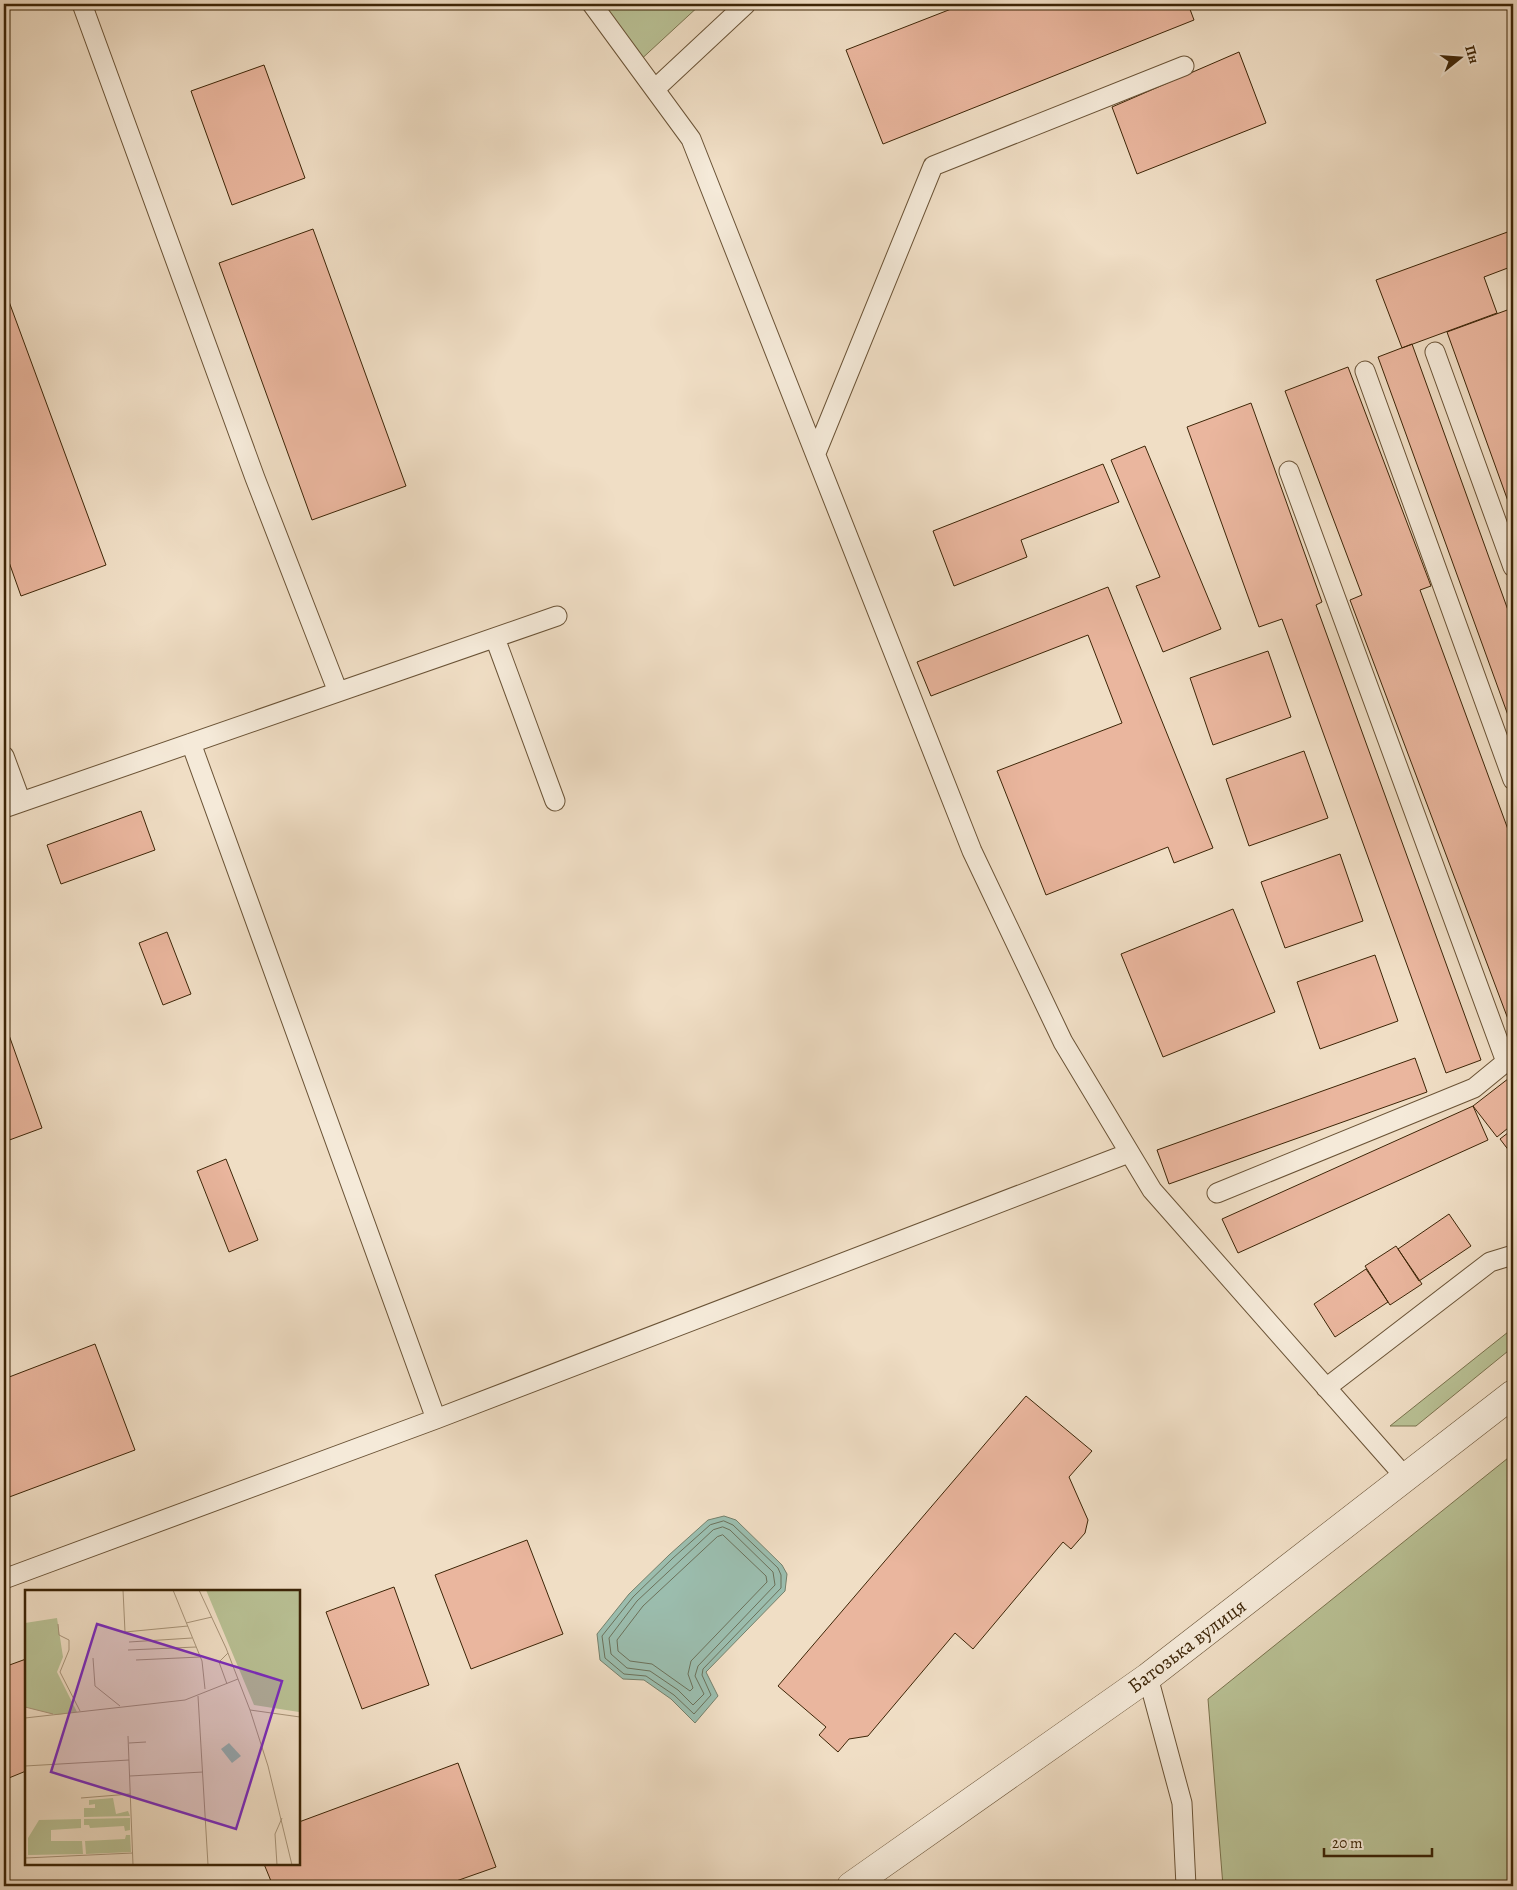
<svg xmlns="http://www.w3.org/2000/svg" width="1517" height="1890" viewBox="0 0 1517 1890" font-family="Alegreya,serif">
	<rect width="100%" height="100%" fill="#f0dec5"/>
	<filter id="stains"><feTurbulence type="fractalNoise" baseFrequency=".004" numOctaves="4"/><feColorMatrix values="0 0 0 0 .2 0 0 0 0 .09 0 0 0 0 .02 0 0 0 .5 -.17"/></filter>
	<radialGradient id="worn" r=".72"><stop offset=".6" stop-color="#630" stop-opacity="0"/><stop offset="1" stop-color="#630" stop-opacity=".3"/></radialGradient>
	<path fill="#b9c195" stroke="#7b734e" d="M592 4H701L636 64Z
		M1513 1328V1347L1416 1426H1390Z
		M1513 1454V1886H1223L1208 1699Z"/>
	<path fill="#9bbdae" stroke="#75806b" d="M724 1516 736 1520 782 1565 787 1574 785 1591 706 1672 718 1696 695 1723 671 1699 644 1680 623 1679 600 1660 597 1634 629 1594 669 1555 708 1520Z"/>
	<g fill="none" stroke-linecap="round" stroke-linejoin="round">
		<path stroke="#6c715a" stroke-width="1" d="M724 1521 733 1525 778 1568 781 1575V1588L703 1669 702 1675 711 1695 694 1714 674 1695 646 1676 624 1674 605 1658 602 1636 633 1597 673 1558 710 1525Z
			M723 1527 730 1530 773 1572 775 1585 698 1666 695 1676 704 1694 693 1705 678 1690 650 1671 627 1668 611 1654 609 1638 637 1601 713 1530Z
			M723 1535 766 1576 767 1582 691 1661 688 1674 693 1688 690 1691 652 1664 630 1661 618 1651 617 1640 643 1606 717 1537Z"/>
	</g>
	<path fill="#eab69e" stroke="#3d2507" d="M964 4H1188L1194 20 883 144 846 50Z
		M1239 52 1266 123 1137 174 1112 107Z
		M264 65 305 178 232 205 191 91Z
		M313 229 406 486 312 520 219 263Z
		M1513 230V266L1484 277 1497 313 1402 348 1376 280Z
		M4 288 106 565 21 596 4 548Z
		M1510 309 1513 317V515L1447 332Z
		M1412 344 1513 624V729L1378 357Z
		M1348 367 1431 586 1420 590 1513 843V1026L1511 1027 1350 600 1362 595 1285 391Z
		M1251 403 1322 602 1316 605 1481 1060 1446 1073 1282 619 1259 627 1187 427Z
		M1145 446 1221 629 1163 652 1136 586 1160 577 1111 460Z
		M1103 464 1119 502 1021 540 1027 557 954 586 933 531Z
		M1108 587 1213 848 1174 863 1168 847 1046 895 997 771 1122 723 1088 635 931 696 917 662Z
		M1268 651 1291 717 1213 745 1190 678Z
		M1304 751 1328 818 1249 846 1226 779Z
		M141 811 155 850 61 884 47 845Z
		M1340 854 1363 921 1285 948 1261 882Z
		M1233 909 1275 1012 1163 1057 1121 954Z
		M167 932 191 994 163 1005 139 943Z
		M1375 955 1398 1021 1320 1049 1297 982Z
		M4 1021 42 1128 4 1142Z
		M1415 1058 1427 1092 1169 1184 1157 1150Z
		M1513 1075V1124L1497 1137 1473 1106Z
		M1473 1106 1488 1140 1238 1253 1222 1219Z
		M1513 1129V1156L1500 1139Z
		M226 1159 258 1240 229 1252 197 1171Z
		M1449 1214 1471 1246 1419 1281 1398 1249Z
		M1396 1246 1422 1284 1390 1305 1365 1266Z
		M1366 1269 1388 1302 1335 1337 1314 1304Z
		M95 1344 135 1450 4 1499V1379Z
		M1026 1396 1092 1451 1069 1477 1088 1520 1085 1533 1071 1549 1063 1542 973 1649 955 1633 868 1736 849 1739 838 1752 819 1735 826 1727 778 1686Z
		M527 1540 563 1634 471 1669 435 1575Z
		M394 1587 429 1685 362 1709 326 1612Z
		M26 1659V1771L4 1780V1667Z
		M458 1763 496 1867 442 1886H273L264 1864H299V1822Z"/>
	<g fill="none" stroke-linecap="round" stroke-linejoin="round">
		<defs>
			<path id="service" d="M82 4 255 478 338 692
				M592 4 691 139 972 851 1063 1042 1152 1190 1406 1478
				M655 89 746 4
				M1435 352 1513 567
				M1365 371 1513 780
				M816 453 933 166 1184 66
				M1289 471 1506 1062
				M495 638 555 801
				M191 743 436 1419
				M4 756 21 802
				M4 808 557 616
				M1217 1193 1474 1088 1513 1056
				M1326 1388 1490 1262 1513 1255
				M4 1579 436 1419 1129 1153
				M1148 1677 1182 1803 1186 1886"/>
			<path id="tertiary" d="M851 1886 1148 1677 1513 1394"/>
		</defs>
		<use href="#service" stroke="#6a5336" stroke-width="21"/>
		<use href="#tertiary" stroke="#6a5336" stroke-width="29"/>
		<use href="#service" stroke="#f5ead9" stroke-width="19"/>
		<use href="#tertiary" stroke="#f5ead9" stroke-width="28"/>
	</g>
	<g text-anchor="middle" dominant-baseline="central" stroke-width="4" stroke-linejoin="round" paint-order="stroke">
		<g font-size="20" fill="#3d2507" stroke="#f5ead9">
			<text transform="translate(1187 1646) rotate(-37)">Батозька вулиця</text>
		</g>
	</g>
	<g transform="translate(25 1590)">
		<rect width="275" height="275" fill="#f0dec5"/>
		<path d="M181 0H275L274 122 229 115ZM32 28 38 67 32 82 52 122 32 125 0 117V33ZM88 208 91 224 103 221 105 226 59 227V218H70V214L64 215V210ZM105 228V240L100 241 99 236 65 238 64 235H59V229ZM56 229V238L26 240V251H57L58 264 3 265V248L14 230ZM101 245H105L106 262 61 264 60 251 100 249Z" fill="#b9c195"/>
		<path d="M204 153 216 166 207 173 196 159Z" fill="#9bbdae"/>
		<path fill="none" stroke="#a89479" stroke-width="1" d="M98 0 100 42 163 36M148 0 177 71 180 99M174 0 201 58 225 120 243 176 267 275M161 33 187 27M33 34 34 45 44 50V60L35 82 55 121M104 52 167 48M103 60 171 57M68 68 70 96 95 116M111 70 175 67M202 94 194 72 203 63M173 106 183 275M0 117 28 124M225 120 275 127M0 128 160 110 213 89M103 146 108 275M104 153 121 152M0 176 104 170M105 186 178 182M56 208 105 204M0 268 108 263M252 275 250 244 257 228"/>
		<path fill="#7b2cbf" fill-opacity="0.15" stroke="#7b2cbf" stroke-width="2.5" d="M72 34 257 91 211 239 26 182Z"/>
		<rect width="275" height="275" fill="none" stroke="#3d2507" stroke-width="2.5"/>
	</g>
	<rect width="1517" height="1890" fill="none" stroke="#f0dec5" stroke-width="20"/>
	<rect x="5" y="5" width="1507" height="1880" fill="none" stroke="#3d2507" stroke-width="2.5"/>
	<rect x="10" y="10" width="1497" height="1870" fill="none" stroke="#3d2507"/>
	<g transform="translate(1460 58) rotate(73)" stroke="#f5ead9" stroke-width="4" paint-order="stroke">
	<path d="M0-4L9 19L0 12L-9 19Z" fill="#3d2507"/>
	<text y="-8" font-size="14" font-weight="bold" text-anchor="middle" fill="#3d2507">Пн</text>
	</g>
	<path d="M1324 1848v8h108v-8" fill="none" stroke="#3d2507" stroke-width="2.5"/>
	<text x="1332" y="1848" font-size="15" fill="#3d2507" stroke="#f5ead9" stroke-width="4" paint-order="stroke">20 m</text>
	<rect width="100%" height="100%" filter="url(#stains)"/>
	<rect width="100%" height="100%" fill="url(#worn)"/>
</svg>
